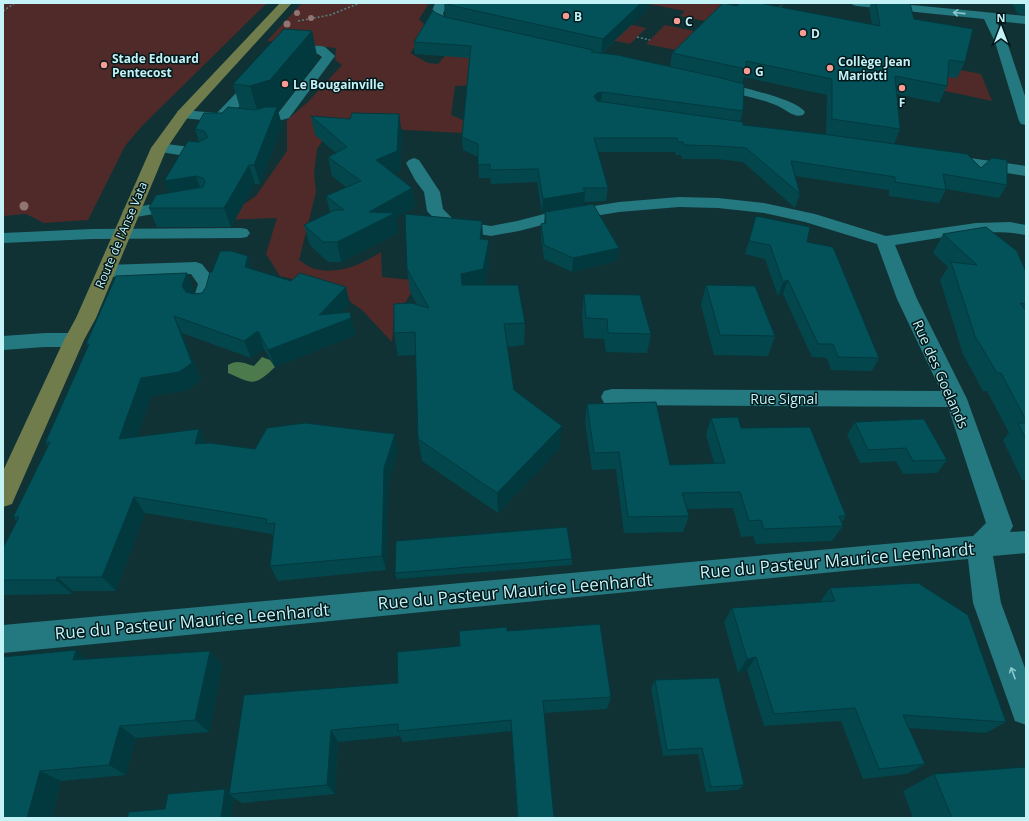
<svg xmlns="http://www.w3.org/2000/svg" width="1029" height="821" viewBox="0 0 1029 821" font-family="'Open Sans',sans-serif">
	<rect width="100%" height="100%" fill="#103235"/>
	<path fill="#502a28" d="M3 3H267L142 126 125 146 88 220 44 223 26 214 3 216Z
		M302 3H429L419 19 425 25V34L410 53 428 63 438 64 452 48 466 36 481 85 455 86 451 115 481 128 463 133 389 129 326 135 317 149 314 173 316 192 299 260C304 263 310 268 315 269 340 275 362 264 381 252L382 277 422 281 428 284 410 295 394 319 392 342 362 310 332 289 280 276 266 254 277 218 220 220 256 196 287 151V120L308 102 342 65 335 60 336 48 267 41Z
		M643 3H719L728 4 729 26 680 16 685 11Z
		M592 16 646 28 630 44 574 32Z
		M665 25 703 33 686 52 646 44Z
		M867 52 981 74 992 101 856 72Z"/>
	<path fill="#4d7a4d" d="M262 357 270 360 275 367C254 387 253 384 228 373V365C237 359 244 363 254 366Z"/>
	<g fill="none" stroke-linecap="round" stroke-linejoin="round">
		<path stroke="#588083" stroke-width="1.5" stroke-dasharray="2 2" stroke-linecap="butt" d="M780 8 782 3
			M3 11 15 3
			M298 21 330 15 360 3
			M637 37 650 40"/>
		<path fill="#247880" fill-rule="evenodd" d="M435 3H447L443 14 445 18 464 25 466 28 464 31H456L436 23 431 14Z
			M851 3H891L1026 16V24L996 21 1007 42 1026 99V125L1021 124 1019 121 995 42 984 19 857 6 853 5Z
			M287 44 321 46 325 47 335 56 289 118 260 126 246 125 244 122 246 119 259 118 279 112 322 57 318 54 283 51 281 48 283 45Z
			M258 74 263 75 265 78 226 121 221 122 183 118 178 117 176 114 178 111 183 110 217 113 253 75Z
			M716 81C735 86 795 98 805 112L803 115C793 118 787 110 778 106 760 98 731 93 711 88L709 85 711 82Z
			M159 143 205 149 210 151 213 154 210 157 205 159 154 151 151 148 154 145Z
			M948 155 1026 166V176L943 163 940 160 943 157Z
			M414 158 419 160 440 192 443 209 454 220 491 226 517 221 544 214 619 202 679 197 718 198 764 203 815 214 886 236 976 223 1010 222 1026 225V235C983 227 938 239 895 245L917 299 967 399 1013 526 1010 532 1026 531V553L993 556 1001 603 1026 671V725L1015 721 973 603 968 559 3 653V625L973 536 986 523 948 407 612 405 604 403 601 397 604 391 612 389 941 391 897 299 877 244 805 222 764 213 718 208 679 207 619 212 546 224 519 231 491 236 443 228 427 211 424 192 415 180 406 163 409 160Z
			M178 200 184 201 186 205 184 209 130 218 124 217 122 213 124 209Z
			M241 228 247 229 250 233 247 237 241 238 92 239 3 243V233L92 229Z
			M196 262 202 264 217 283 212 304 209 309 202 310 195 309 192 304 198 284 191 274 106 277 100 275 97 271 100 267 106 265Z
			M45 333H74L81 335 84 340 81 345 74 347H45L3 350V336Z"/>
		<path fill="#707c4c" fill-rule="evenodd" d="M280 3H292L188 117 167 148 96 318 84 340 15 497 12 504 3 507V471L64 340 76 318 151 148 178 111Z"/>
	</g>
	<g fill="#907573">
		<circle cx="297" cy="13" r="3"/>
		<circle cx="311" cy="18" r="3"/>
		<circle cx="287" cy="24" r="3.5"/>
		<circle cx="24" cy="206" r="4.5"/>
	</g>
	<path fill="#03474d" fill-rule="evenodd" d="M444 3H648L647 10 602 53 670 66 672 53 737 6 872 24 869 9 871 3H876L914 19 965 62 957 78 948 77 947 86 939 103 897 94 900 129 894 144 981 168 1007 185 999 198 946 189V190L939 203 889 196V190L795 176 800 194 795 208 743 162 717 159H682L681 155H676L675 152H598L608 188 606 201 584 202V206L619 248 617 261 572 272 544 259 541 237V224L544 223 545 213H542L537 182 491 184 490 178H479L478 157 463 150 462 137 469 58 415 54 414 42 434 12 445 17 450 19 446 17 445 14ZM744 77 827 95 826 134 743 125 740 122 743 111 742 84Z
		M1012 3H1026V15L1018 14Z
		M318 60 278 111 282 125 260 184H255L231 227H157L149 208 170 193 199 142 195 129 222 113 240 108 233 84Z
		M311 116 402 134 400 171 394 173 412 188 415 207 396 218 398 233 341 262H328L310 245 304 225 330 212 326 196 346 187 332 176 328 157 336 153 315 135Z
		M756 216 807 242 879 358 872 371 831 370 827 358 812 357 783 294 778 296 765 259 745 254Z
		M482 221 483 239 489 240V263L485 285 525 323 524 345 507 347 514 390 560 448 498 513 422 461 418 439 416 355 398 356 394 333 417 305 410 292 407 269Z
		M943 234 1026 272V480H1022L1003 440 1009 433 987 391H983L963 354 940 280 948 267 933 253Z
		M253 269 350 304 342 313 356 335 275 367 264 349 251 358 182 333 201 380 188 390 151 396 137 437 199 429 206 443 255 449 398 450 388 484 386 570 278 581 270 566 273 537 272 534 145 513 116 591H73L72 594 5 595 3 594V548L17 521 13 517 48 446 45 443 88 346 86 344 187 273 194 291 193 294 202 293Z
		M706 285 775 336 768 356 714 355 701 305Z
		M584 294 651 334 647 353 606 352 604 339 584 338 582 314Z
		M587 404 670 465 714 463 706 435 711 418 741 428 846 516 842 522 843 526 832 541 756 544 753 536 741 537 733 508 687 509 689 516 683 532 624 533 616 469 592 470 585 421Z
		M855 422 947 460 937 473 903 474 896 461 860 463 847 435Z
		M572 559V565L397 579 395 573Z
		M830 588 1006 722 986 733 909 728 925 764 907 774 863 779 841 721 764 726 747 670 738 673 724 622 732 608 820 602Z
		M507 631 611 697 607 709 544 713 554 818H517L512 731 403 742 400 736 338 742 335 794 242 803 234 798 231 818 165 809 230 792 398 683 460 646Z
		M210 651 222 665 209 732 136 738 126 775 61 781 52 818H3L87 659Z
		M655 680 744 785 738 790 706 792 698 754 663 756 651 688Z
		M934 774 1026 818H913L903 791Z"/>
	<path fill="#02393e" d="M641 3H648L647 10 601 53 603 39Z
		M312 31 318 60 278 111 282 125 260 184 254 165 259 116 250 86Z
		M602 92 601 105 596 106 594 96 597 93Z
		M399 114 402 134 400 171 380 180 376 160Z
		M249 165 255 184 231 227 224 208Z
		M196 176 203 195 172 200 164 181Z
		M412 188 415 207 396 218 398 233 341 262 337 242 369 212Z
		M585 192 584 206 542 213 543 199Z
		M482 221 483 244 480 239Z
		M489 240V263L484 292 462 297 461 274Z
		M619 248 617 261 572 272 573 258Z
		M248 256 254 274 245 267Z
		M187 273 194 291 191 304 182 286Z
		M788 280 783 294 778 296 783 282Z
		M346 287 350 304 330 326 350 312 356 335 275 367 268 350 319 315Z
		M174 316 182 333 201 380 188 390 151 396 131 456 119 439 141 378Z
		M258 331 264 349 251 358 244 341Z
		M562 426 560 448 498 513 497 493Z
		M199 429 208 446 195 444Z
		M395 434 398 450 388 484 386 570 382 556 384 468Z
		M134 497 145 513 116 591 102 577Z
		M57 577 73 591 72 594 56 580Z
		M76 650 93 664 73 660Z
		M210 651 222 665 209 732 195 720Z
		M756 657 747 670 738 673 747 659Z
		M120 726 136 738 126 775 109 765Z
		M331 730 338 742 335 794 327 785Z
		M40 771 61 781 52 818H27Z
		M225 789 232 794H229L234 798 231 818H221Z"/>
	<path fill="#035259" stroke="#02393e" d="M446 3H641L603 39 454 6Z
		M723 3 737 6 740 3H759L880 26 876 3H910L914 19 973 29 965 62 949 60 947 86 895 76 900 129 832 119V79L746 61V69L672 53Z
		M433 10 434 12 445 17 593 50 591 52 617 55 717 77 744 84 743 111 602 92 597 93 594 96 597 101 743 122V125L830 135 967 154 981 168 992 158 1007 160V185L943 174 946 190 895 182V177L791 161 800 194 746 148 720 146 685 145 683 142H678L677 138H594L608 188H583L585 192 543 199 538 169 490 170V164L478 165V144L462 137 471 46 414 42Z
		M284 29 312 31 270 80 250 86 233 84Z
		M228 107 255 110 266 107H277L254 165H249L224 208H149L156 195 203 187 205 182 203 178 196 176 164 181 188 141 199 142 208 137 204 131 195 129 204 113H222Z
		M352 113 399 114 397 151 376 160 412 188 369 212 395 213 337 242H323L304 225 335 210H344L326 196 361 181 328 157 347 147 311 116 350 119Z
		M593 204 619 248 573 258 544 245 541 224 546 223 545 212Z
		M405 214 482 221 480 239 489 240 483 269 461 274 462 285H518L525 323 504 324 514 390 562 426 497 493 418 439 415 332 394 333V304L411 303 429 308 407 269Z
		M756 216 810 227 807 242 833 247 879 358 838 357 833 344H818L788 280 783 282 770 245 749 241Z
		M986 227 1017 251 1026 272V304L1020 303 1026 311V420L1001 373H997L975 336 951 262 977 265 943 234Z
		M220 251H231L248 256 245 267 291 281 300 273 346 287 319 315 350 312 351 318 268 350 258 331 244 341 174 316 192 363 179 372 141 378 119 439 199 429 195 444 210 443 255 449 267 428 305 423 395 434 384 468 382 556 270 566 275 523 266 524 267 519 134 497 102 577H57L56 580H3V548L19 517H13L50 442 45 443 89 344H86L116 276 187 273 182 286 186 292 194 294 202 293 206 287 210 272H212Z
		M706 285 755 286 775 336 720 335Z
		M584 294 640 295 651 334 608 333 607 319 586 318Z
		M656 402 670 465 725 463 711 418 738 417 741 428 810 427 846 516H839L843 526 764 529 761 520 749 521 740 492 682 493 689 516 628 517 619 452 594 453 587 404Z
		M924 419 947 460 913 461 906 448 868 450 855 422Z
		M1018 423H1026V439Z
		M567 527 572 559 395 573 396 541Z
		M918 583 968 615 1006 722 903 715 925 764 879 769 855 708 774 714 756 657 747 659 732 608 835 601 830 588Z
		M600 624 611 697 543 701 554 818H518L511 720 398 731V724L331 730 327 785 229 794 244 695 398 683 397 652 460 646 459 631 507 627V631Z
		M76 650 73 660 210 651 195 720 120 726 109 765 40 771 27 818H3V657Z
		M719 678 744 785 711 787 702 748 667 750 655 680Z
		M1026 767V818H952L934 774Z
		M225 789 221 818H127L129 812 165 809 168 794Z"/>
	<defs><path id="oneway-shaft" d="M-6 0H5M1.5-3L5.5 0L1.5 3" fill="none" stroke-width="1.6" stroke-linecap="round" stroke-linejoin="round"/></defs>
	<g stroke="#8bc7cd">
		<use href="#oneway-shaft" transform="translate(959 13) rotate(-174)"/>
		<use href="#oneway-shaft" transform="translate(1013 673) rotate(-110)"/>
	</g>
	<g fill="#f59c95" stroke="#02181a" stroke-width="1.5">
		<circle cx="566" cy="16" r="4"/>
		<circle cx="677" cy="21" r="4"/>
		<circle cx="803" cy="33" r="4"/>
		<circle cx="104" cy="65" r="4"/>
		<circle cx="830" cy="68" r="4"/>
		<circle cx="747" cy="71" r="4"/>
		<circle cx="285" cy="84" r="4"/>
		<circle cx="902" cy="88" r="4"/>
	</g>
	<g text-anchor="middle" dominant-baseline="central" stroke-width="3" stroke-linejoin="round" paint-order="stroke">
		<g font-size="12" font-weight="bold" fill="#c3f2f7" stroke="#02181a" text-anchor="start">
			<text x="574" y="16">B</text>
			<text x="685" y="21">C</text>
			<text x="811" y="33">D</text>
			<text x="112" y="58">Stade Edouard<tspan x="112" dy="14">Pentecost</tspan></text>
			<text x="838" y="61">Collège Jean<tspan x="838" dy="14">Mariotti</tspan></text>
			<text x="755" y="71">G</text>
			<text x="293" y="84">Le Bougainville</text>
			<text x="902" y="102" text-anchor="middle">F</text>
		</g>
		<g font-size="12" fill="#c3f2f7" stroke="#02181a">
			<text transform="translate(121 235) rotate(-67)">Route de l'Anse Vata</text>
		</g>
		<g font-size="14" fill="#c3f2f7" stroke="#02181a">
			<text transform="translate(941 374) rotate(66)">Rue des Goelands</text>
			<text x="784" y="398">Rue Signal</text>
		</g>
		<g font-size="17" fill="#c3f2f7" stroke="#02181a">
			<text transform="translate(837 560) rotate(-5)">Rue du Pasteur Maurice Leenhardt</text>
			<text transform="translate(515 591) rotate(-5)">Rue du Pasteur Maurice Leenhardt</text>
			<text transform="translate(192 621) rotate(-5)">Rue du Pasteur Maurice Leenhardt</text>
		</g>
	</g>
	<rect width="1029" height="821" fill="none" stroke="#c3f2f7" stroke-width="8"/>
	<g transform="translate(1001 28)" stroke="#02181a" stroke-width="3" paint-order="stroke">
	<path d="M0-3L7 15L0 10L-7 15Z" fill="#c3f2f7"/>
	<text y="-6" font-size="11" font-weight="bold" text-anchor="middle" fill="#c3f2f7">N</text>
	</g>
</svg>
